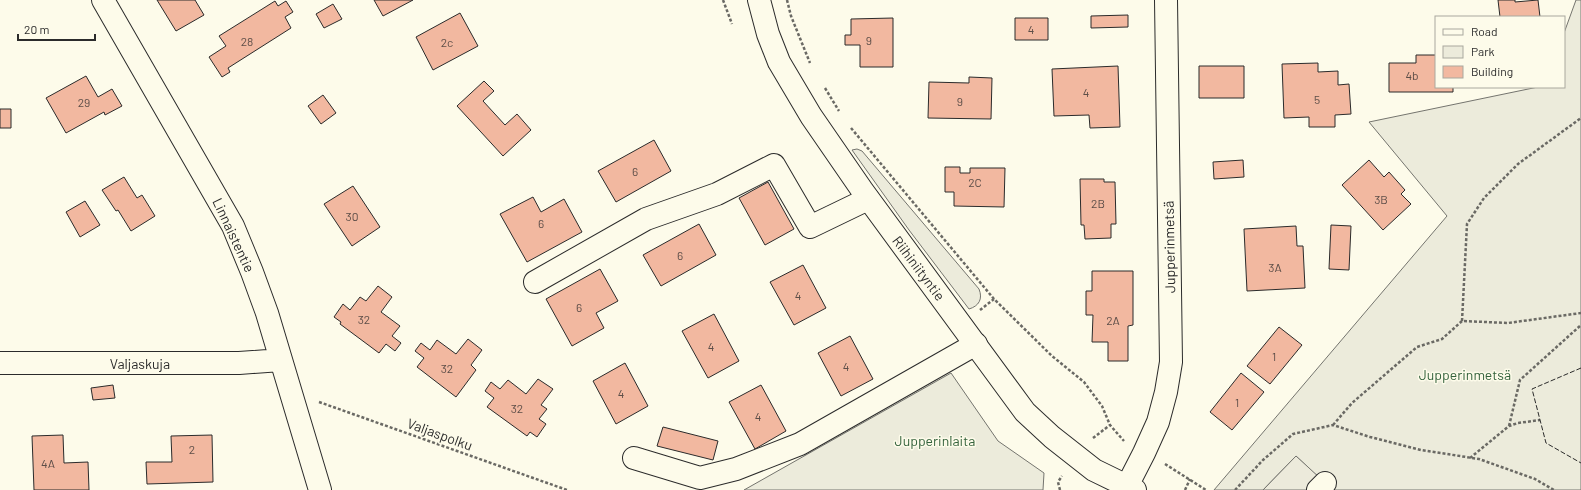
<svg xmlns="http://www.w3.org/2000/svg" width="1581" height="490" viewBox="0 0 1581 490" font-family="Barlow,sans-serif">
	<rect width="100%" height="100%" fill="#fdfbea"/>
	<path fill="#ecebdb" stroke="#74746e" d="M1576 0H1581V490H1332L1296 456 1263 490H1214L1447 216 1369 122 1538 87H1564V33Z
		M857 149 862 151 979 289C983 299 979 306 969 309L909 230 852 150Z
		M951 373 998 441 1044 473 1043 490H744Z"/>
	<path fill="#eceadb" stroke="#74746e" d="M1296 456 1333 490H1263Z"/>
	<path fill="#f2b8a0" stroke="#2b2b2b" d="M157 0H195L204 15 176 31Z
		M374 0H413L383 16Z
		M1498 0H1515V2L1538 0 1540 17H1500Z
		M275 1 278 6 286 1 293 12 285 17 291 28 228 68 230 72 222 77 209 57 226 46 219 36Z
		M333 4 342 19 324 28 316 14Z
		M460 13 478 46 433 70 416 37Z
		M1128 15V27L1091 28V16Z
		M893 18V67H860V45H845V35H851V19Z
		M1015 18H1048V40H1015Z
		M1416 55H1436V87H1453V92H1389V63H1416Z
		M1318 63V72L1338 71V85L1349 84 1351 114 1335 115V127H1309V117L1284 118 1282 64Z
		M1118 66 1120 127 1090 128 1089 115 1054 116 1052 69Z
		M1199 66H1244V98H1199Z
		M86 76 98 97 112 89 122 106 105 115 104 112 66 133 46 98Z
		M969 77 992 78 991 119 928 118 929 82 969 83Z
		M484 81 494 91 483 101 505 125 517 114 531 130 503 156 457 106Z
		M323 95 336 113 321 124 308 106Z
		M0 109H11V128H0Z
		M654 140 671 171 616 202 598 171Z
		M1243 160 1244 177 1214 179 1213 162Z
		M1369 160 1384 177 1389 172 1405 190 1401 194 1411 204 1383 230 1342 185Z
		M945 167H960V173H970V168H1005L1004 207 954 206V192H945Z
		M124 177 137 198 142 195 155 216 131 231 118 210 116 211 102 190Z
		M1080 179H1104V182H1115L1116 224H1111V238L1085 239 1084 225H1081Z
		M768 182 794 229 765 245 739 198Z
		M353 186 380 227 352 246 324 204Z
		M533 197 541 212 564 199 582 232 527 262 500 214Z
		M85 201 100 225 80 237 66 212Z
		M699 224 716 255 661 286 643 255Z
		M1331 225 1351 226 1349 270 1329 269Z
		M1296 226 1297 246H1303L1305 288 1247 291 1244 229Z
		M803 265 826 308 794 325 770 282Z
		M600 269 618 301 596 313 604 328 572 346 546 299Z
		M1092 271H1133V325L1128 326V361H1108V342H1092L1093 315H1086V291H1092Z
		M378 286 392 297 381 312 400 326 392 336 401 343 395 351 386 344 379 353 340 324 341 322 334 317 343 304 350 310 360 297 366 301Z
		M714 314 739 361 708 378 682 331Z
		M1279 327 1302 345 1270 384 1247 366Z
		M850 336 873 379 841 396 818 353Z
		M468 339 482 350 471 365 476 370 456 397 417 367 424 358 415 351 421 343 430 350 437 340 456 354Z
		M625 363 648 406 616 424 593 381Z
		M1241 373 1264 392 1232 430 1210 412Z
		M538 379 553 389 541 405 547 409 539 419 546 424 537 437 530 432 527 436 487 407 494 398 485 391 491 382 500 389 508 380 526 394Z
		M113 385 115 398 93 400 91 388Z
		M761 385 786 431 755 449 729 402Z
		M663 427 718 441 713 460 657 446Z
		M63 435 64 463 88 462 89 490H34L32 436Z
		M212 435 213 482 147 484 146 462H172L171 436Z"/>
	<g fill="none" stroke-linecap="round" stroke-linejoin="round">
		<defs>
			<path id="minor" d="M103 0 233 226 252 272 267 313 320 490
				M535 282 646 219 717 194 774 165 810 227 868 199
				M0 363H239L281 360
				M634 458 700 478 736 469 800 444 976 344
				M1125 490 1144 453 1158 422 1166 392 1171 362 1166 0
				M1318 490 1325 483"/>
			<path id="major" d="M759 0 768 34 779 62 811 116 862 190 1025 412 1052 437 1094 470 1135 490"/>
		</defs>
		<use href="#minor" stroke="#2b2b2b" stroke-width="24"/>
		<use href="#major" stroke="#2b2b2b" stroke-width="24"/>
		<path stroke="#6a6964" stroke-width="2.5" stroke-dasharray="3 2" stroke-linecap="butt" d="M723 0 732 24
			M787 0 791 16 810 63
			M825 88 839 111
			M851 128 994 299 1052 356 1084 382 1102 406 1110 425 1124 441
			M980 310 994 299
			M1462 321 1467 224 1484 198 1518 164 1581 118
			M319 402 567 490
			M1333 425 1352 403 1417 347 1442 339 1462 321 1508 323 1581 313
			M1509 426 1520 380 1581 325
			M1093 438 1110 425
			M1470 458 1509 426 1518 423 1540 420
			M1165 464 1206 490
			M1060 490 1058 482 1062 476
			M1185 490 1190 479
			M1235 490 1263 460 1293 434 1333 425 1370 437 1421 450 1479 459 1535 479 1554 490"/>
		<use href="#minor" stroke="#fdfbea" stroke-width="22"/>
		<use href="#major" stroke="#fdfbea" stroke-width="22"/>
		<path stroke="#2b2b2b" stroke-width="1" stroke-dasharray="5 2" stroke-linecap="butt" d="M1581 368 1532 389 1546 443 1581 463"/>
	</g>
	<g text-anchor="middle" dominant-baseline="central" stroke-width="3" stroke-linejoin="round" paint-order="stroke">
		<g font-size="12" fill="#5d4e48">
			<text x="1031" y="29">4</text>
			<text x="869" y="40">9</text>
			<text x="247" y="41">28</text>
			<text x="447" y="42">2c</text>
			<text x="1412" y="75">4b</text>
			<text x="1086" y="92">4</text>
			<text x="1317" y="99">5</text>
			<text x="960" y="101">9</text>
			<text x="84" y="102">29</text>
			<text x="635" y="171">6</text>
			<text x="975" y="182">2C</text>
			<text x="1381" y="199">3B</text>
			<text x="1098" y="203">2B</text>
			<text x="352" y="216">30</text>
			<text x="541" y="223">6</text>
			<text x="680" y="255">6</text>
			<text x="1275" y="267">3A</text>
			<text x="798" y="295">4</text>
			<text x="579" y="307">6</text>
			<text x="364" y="319">32</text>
			<text x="1113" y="320">2A</text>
			<text x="711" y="346">4</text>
			<text x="1274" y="356">1</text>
			<text x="846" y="366">4</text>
			<text x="447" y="368">32</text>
			<text x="621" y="393">4</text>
			<text x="1237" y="402">1</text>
			<text x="517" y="408">32</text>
			<text x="758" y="416">4</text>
			<text x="192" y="449">2</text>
			<text x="48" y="463">4A</text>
		</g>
		<g font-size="14" fill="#2b2b2b" stroke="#fdfbea">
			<text transform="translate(234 235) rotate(65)">Linnaistentie</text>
			<text transform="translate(1169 247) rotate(-91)">Jupperinmetsä</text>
			<text transform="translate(919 268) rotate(53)">Riihiniityntie</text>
			<text x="140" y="363">Valjaskuja</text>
			<text transform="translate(440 434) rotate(20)">Valjaspolku</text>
		</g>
		<g font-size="14" fill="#34623c" stroke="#fdfbea">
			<text x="1465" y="374">Jupperinmetsä</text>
			<text x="935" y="440">Jupperinlaita</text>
		</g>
	</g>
	<rect x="1435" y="16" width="130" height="72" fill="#fdfbea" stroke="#a9a89e"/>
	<rect x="1443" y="29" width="20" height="6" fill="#fdfbea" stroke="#a9a89e"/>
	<text x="1471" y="36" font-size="12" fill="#2b2b2b">Road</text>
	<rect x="1443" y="46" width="20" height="12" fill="#ecebdb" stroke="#a9a89e"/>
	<text x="1471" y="56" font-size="12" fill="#2b2b2b">Park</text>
	<rect x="1443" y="66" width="20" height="12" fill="#f2b8a0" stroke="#a9a89e"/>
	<text x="1471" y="76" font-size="12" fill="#2b2b2b">Building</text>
	<path d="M18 34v6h77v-6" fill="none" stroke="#2b2b2b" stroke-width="2"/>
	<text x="24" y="34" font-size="12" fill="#2b2b2b" stroke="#fdfbea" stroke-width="3" paint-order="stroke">20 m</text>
</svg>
